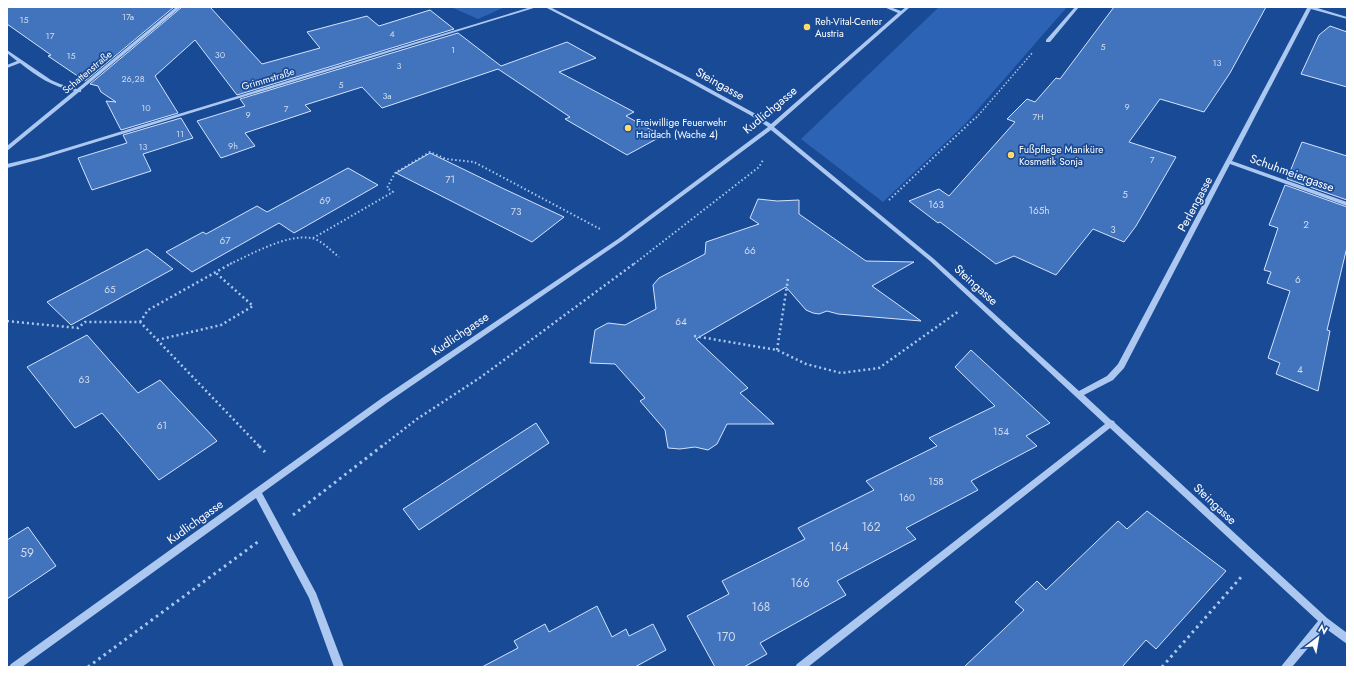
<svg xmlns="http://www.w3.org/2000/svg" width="1354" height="674" viewBox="0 0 1354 674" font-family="Jost,sans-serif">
	<rect width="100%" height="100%" fill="#194a96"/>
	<path fill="#2d63b4" d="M451 7H505L478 19Z
		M939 7H1067L966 123 883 202 801 139Z"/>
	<path fill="#4273bd" stroke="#d3e3fb" d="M7 7H174L85 81 48 56 51 55 7 24Z
		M182 7H210L262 64 320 48 307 32 367 16 379 26 430 10 454 29 237 95 195 40 155 76 178 113 121 130 106 101 116 102 101 92 98 86 90 84Z
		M1114 7H1266L1230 73 1204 112 1160 99 1129 142 1176 157 1136 226 1124 242 1093 229 1056 275 1014 256 996 264 940 222 938 223 909 201 939 189 949 196 1015 122 1007 119 1027 99 1035 102 1056 78 1060 79Z
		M1330 26 1347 32V87L1301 74 1319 35Z
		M458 33 501 66 567 42 596 58 559 72 634 112 626 116 662 136 627 155 565 119 570 117 498 69 382 108 362 87 305 105 311 111 245 133 255 146 221 158 197 121 245 106 240 99Z
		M181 118 193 138 143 154 151 171 92 190 78 158 127 143 123 135Z
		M1302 142 1347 156V200L1287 179Z
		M430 153 500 187 564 217 532 242 396 173Z
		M348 168 378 185 294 233 279 223 192 272 166 252 203 232 206 234 257 206 267 212Z
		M1285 185 1347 207V247L1327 330 1330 331 1318 391 1276 374 1280 363 1268 358 1290 291 1267 283 1271 272 1264 270 1278 228 1269 225Z
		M758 199 777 201 799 200V214L866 261 914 262 872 286 921 321 838 314 827 311 819 314 813 313 806 310 786 287 696 339 748 388 740 393 774 424H727L717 444 708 450 695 447 680 449 668 448 665 430 640 401 645 398 615 364 590 363 595 330 608 323 625 325 656 309 653 285 659 278 705 254 706 242 759 224 750 218Z
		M147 249 173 269 71 325 47 302Z
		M87 335 138 393 160 380 217 441 159 480 102 413 75 428 27 367Z
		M971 350 1050 423 1026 436 1037 446 971 481 978 490 906 528 916 539 837 581 846 595 760 643 767 654 744 667H715L687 616 729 594 722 581 805 539 798 528 874 490 866 481 937 446 929 438 995 406 955 367Z
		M536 423 549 443 419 530 403 509Z
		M1147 511 1226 571 1156 649 1146 640 1122 667H964L1024 610 1015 602 1037 581 1046 590 1118 521 1127 529Z
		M28 527 56 566 7 599V540Z
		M597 606 612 637 626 629 629 636 653 624 666 650 635 667H482L518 648 514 641 545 624 549 632Z"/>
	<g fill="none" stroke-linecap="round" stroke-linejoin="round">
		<path stroke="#acc8f0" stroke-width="1.5" stroke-dasharray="1.5 2" stroke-linecap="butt" d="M976 118 1033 52"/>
		<path stroke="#acc8f0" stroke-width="2" stroke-dasharray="1.5 2.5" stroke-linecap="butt" d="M889 200 976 117
			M313 238 393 192 387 188 395 173 430 152 446 159 474 162 600 229
			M230 264C252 254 286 234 311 238 322 240 331 251 339 257
			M634 264 759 167 763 160"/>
		<path stroke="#acc8f0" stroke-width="2.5" stroke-dasharray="2 3" stroke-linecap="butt" d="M7 321 78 328 85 322H140L260 447
			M140 322 148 310 232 263
			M694 336 777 350 806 364 841 373 879 368 959 311
			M157 340 221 325 253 306 216 273
			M777 350 788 279
			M381 447 417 419 481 377 635 263"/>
		<path stroke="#acc8f0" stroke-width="3" stroke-dasharray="2.5 4" stroke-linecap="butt" d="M259 446 265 452
			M293 515 382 446
			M88 667 259 541
			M1162 667 1242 576"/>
		<path fill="#acc8f0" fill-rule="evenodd" d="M176 7H181L81 90V92H79L7 151V146L74 91C53 87 36 76 20 63L7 68V65L17 61 7 53V50L51 80 60 84 77 89Z
			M531 7H537L41 159 7 168V164L37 157Z
			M545 7H550L690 78 754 113 771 124 898 13 884 7H890L901 11 906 7H910L774 127 934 259 1079 391 1107 376 1118 364 1307 8V7H1314L1347 17V19L1311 9 1232 161 1347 202V206L1230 164 1124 368 1113 380 1084 395 1111 420 1114 421 1115 423 1327 618 1347 633V644L1325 628 1292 667H1281L1283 664 1318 621 1110 428 808 667H795L797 664 1105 424 930 261 771 130 622 241 388 402 262 493 316 593 344 667H334L309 598 256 498 22 667H9L11 664 382 398 618 239 768 127 750 115 686 80Z
			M1075 7H1079L1050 42H1046V40Z"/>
	</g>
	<g fill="#ffdb6b" stroke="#194a96" stroke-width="1.5">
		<circle cx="807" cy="27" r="4"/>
		<circle cx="628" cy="128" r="4"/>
		<circle cx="1011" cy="155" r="4"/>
	</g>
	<g text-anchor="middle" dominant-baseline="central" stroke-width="3.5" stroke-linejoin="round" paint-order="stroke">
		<g font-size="9" fill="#d0dcee">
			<text x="128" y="16">17a</text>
			<text x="24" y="19">15</text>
			<text x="392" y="33">4</text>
			<text x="50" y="35">17</text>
			<text x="1103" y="46">5</text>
			<text x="453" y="49">1</text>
			<text x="220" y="54">30</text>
			<text x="71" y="55">15</text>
			<text x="1217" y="62">13</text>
			<text x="399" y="65">3</text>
			<text x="133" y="78">26,28</text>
			<text x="341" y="84">5</text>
			<text x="387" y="95">3a</text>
			<text x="1127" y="106">9</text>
			<text x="146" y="107">10</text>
			<text x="286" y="108">7</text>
			<text x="248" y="114">9</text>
			<text x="1038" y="116">7H</text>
			<text x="180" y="133">11</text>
			<text x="233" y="145">9h</text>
			<text x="143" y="146">13</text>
			<text x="1152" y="159">7</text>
		</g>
		<g font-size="10" fill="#fff" stroke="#194a96" text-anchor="start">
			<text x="815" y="21">Reh-Vital-Center<tspan x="815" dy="12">Austria</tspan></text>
			<text x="636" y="122">Freiwillige Feuerwehr<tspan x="636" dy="12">Haidach (Wache 4)</tspan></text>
			<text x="1019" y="149">Fußpflege Maniküre<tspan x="1019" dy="12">Kosmetik Sonja</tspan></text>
		</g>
		<g font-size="10" fill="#fff" stroke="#194a96">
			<text transform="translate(87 72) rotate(-40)">Schattenstraße</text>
			<text transform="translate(268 79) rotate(-17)">Grimmstraße</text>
		</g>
		<g font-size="10" fill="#d0dcee">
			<text x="450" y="179">71</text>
			<text x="1125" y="194">5</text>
			<text x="325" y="200">69</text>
			<text x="936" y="204">163</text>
			<text x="1039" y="210">165h</text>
			<text x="516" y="211">73</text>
			<text x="1306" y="224">2</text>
			<text x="1113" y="229">3</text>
			<text x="225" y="240">67</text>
			<text x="750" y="250">66</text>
			<text x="1298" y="279">6</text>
			<text x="110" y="289">65</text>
			<text x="681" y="321">64</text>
			<text x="1300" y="369">4</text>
			<text x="84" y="379">63</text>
			<text x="162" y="425">61</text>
			<text x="1001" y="431">154</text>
			<text x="936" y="481">158</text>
			<text x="907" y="497">160</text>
		</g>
		<g font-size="12" fill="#fff" stroke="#194a96">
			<text transform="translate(720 84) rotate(29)">Steingasse</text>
			<text transform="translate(770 110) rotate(-40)">Kudlichgasse</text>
			<text transform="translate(1292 173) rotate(20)">Schuhmeiergasse</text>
			<text transform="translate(1195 204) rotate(-62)">Perlengasse</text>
			<text transform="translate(976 285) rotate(42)">Steingasse</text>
			<text transform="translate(460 334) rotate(-34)">Kudlichgasse</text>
			<text transform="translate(1215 504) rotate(43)">Steingasse</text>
			<text transform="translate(195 522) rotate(-36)">Kudlichgasse</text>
		</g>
		<g font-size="12" fill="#d0dcee">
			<text x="871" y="527">162</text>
			<text x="839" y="547">164</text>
			<text x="27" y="553">59</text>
			<text x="800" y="583">166</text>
			<text x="761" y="607">168</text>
			<text x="726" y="637">170</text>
		</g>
	</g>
	<rect width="1354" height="674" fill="none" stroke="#ffffff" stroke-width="16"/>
	<g transform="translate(1318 638) rotate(31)" stroke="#194a96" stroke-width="3" paint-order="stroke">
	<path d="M0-3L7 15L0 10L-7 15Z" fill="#ffffff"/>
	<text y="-6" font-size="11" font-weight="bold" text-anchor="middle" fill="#ffffff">N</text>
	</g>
</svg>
